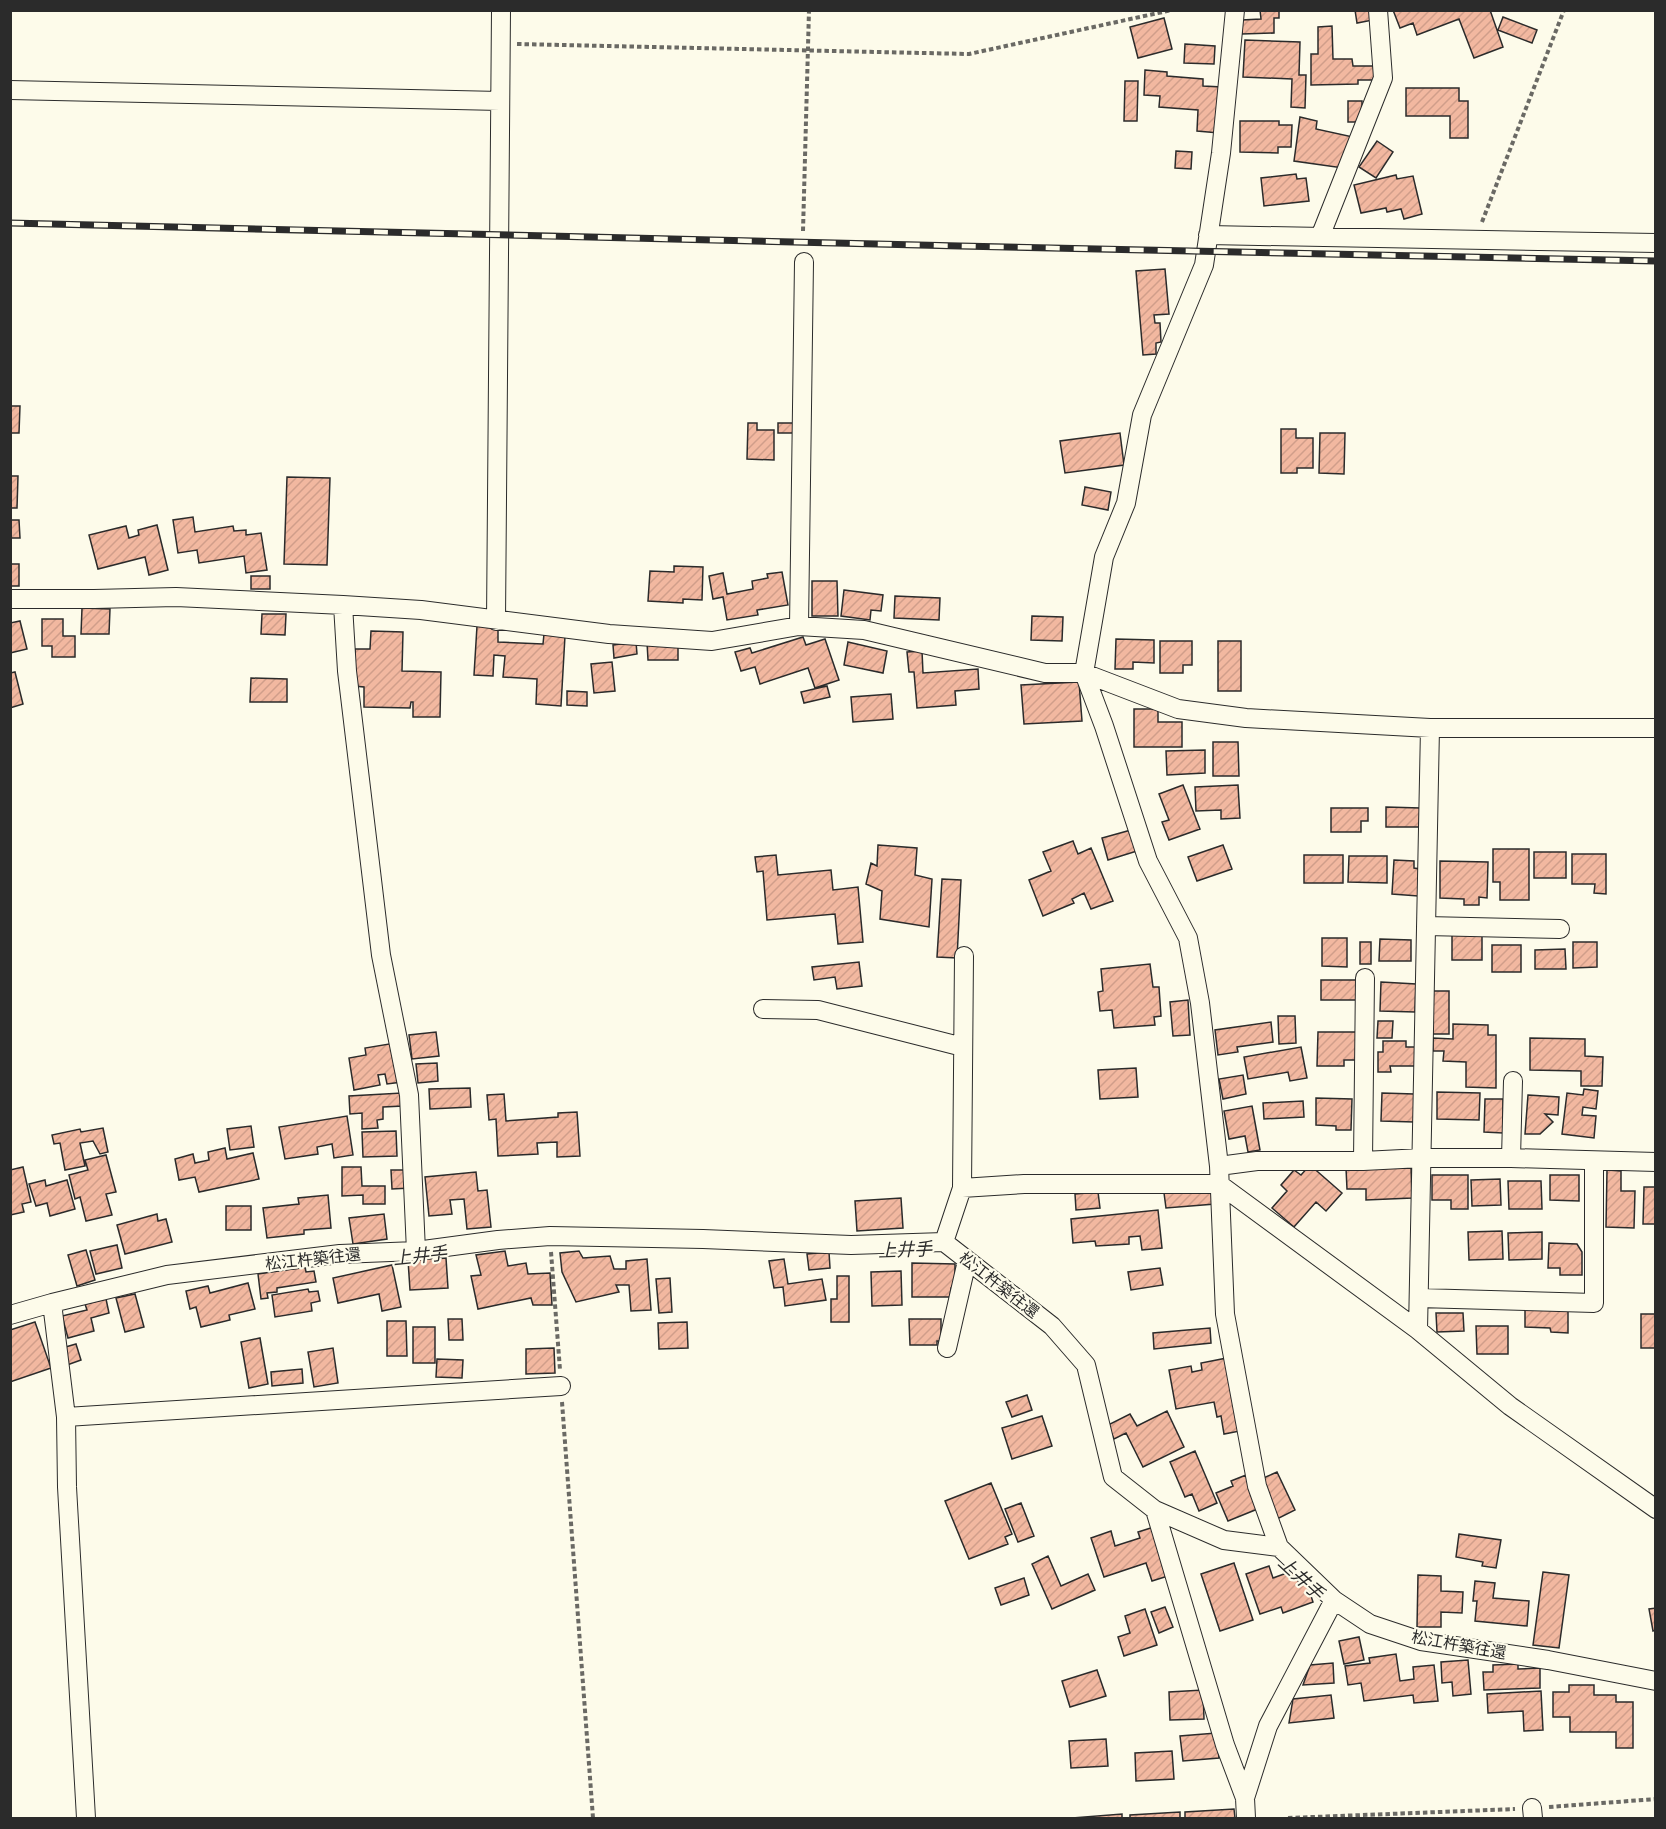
<svg xmlns="http://www.w3.org/2000/svg" width="1666" height="1829" viewBox="0 0 1666 1829" font-family="'Times New Roman','Noto Sans JP',serif">
	<defs>
		<pattern id="building-hatch" width="6" height="6" patternUnits="userSpaceOnUse" patternTransform="scale(1.5)"><rect width="6" height="6" fill="#f2b8a0"/><path d="M-1 1l2-2M0 6l6-6M5 7l2-2" fill="none" stroke="#d09e8a"/></pattern>
	</defs>
	<rect width="100%" height="100%" fill="#fdfbea"/>
	<path fill="url(#building-hatch)" stroke="#2b2b2b" stroke-width="1.5" d="M1260 10H1279V18H1274V33L1242 34V20L1261 19Z
		M1355 10H1372L1373 20 1357 23Z
		M1393 10H1490L1503 47 1474 58 1459 19 1417 35 1413 23 1400 28Z
		M1503 17 1537 30 1532 43 1498 30Z
		M1164 18 1172 49 1138 58 1130 27Z
		M1332 26 1333 59H1352L1353 66H1376V80H1358V84L1311 85V54H1318V27Z
		M1245 40 1300 42 1299 75H1306L1305 108 1291 107 1292 79 1243 77Z
		M1185 44 1215 46 1214 64 1184 63Z
		M1145 70 1167 72V76L1203 79V86L1222 87 1219 133 1197 131 1198 110 1159 107 1160 96 1144 95Z
		M1125 81H1138L1137 121H1124Z
		M1406 88H1459V101H1468V138H1450V116H1406Z
		M1348 101H1362V122H1348Z
		M1300 117 1317 121 1316 129 1353 137 1343 168 1294 161Z
		M1240 121H1279V125H1292L1291 147H1278V153L1240 152Z
		M1377 141 1393 152 1376 178 1359 167Z
		M1176 151 1192 152 1191 169 1175 168Z
		M1296 174 1297 179 1306 178 1309 201 1264 206 1261 178Z
		M1396 175 1397 179 1413 176 1422 214 1404 219 1401 209 1387 212 1386 208 1361 213 1354 185Z
		M1165 269 1169 314 1154 315 1155 323H1160L1161 342 1156 343V354L1143 355 1136 271Z
		M10 406H20L19 433H10Z
		M748 423H757V430H774V460L747 459Z
		M778 423H793V433H778Z
		M1281 429H1296V438H1313V468H1297V473H1281Z
		M1120 433 1124 465 1065 473 1060 441Z
		M1320 433H1345L1344 474 1319 473Z
		M10 476H18L17 508H10Z
		M287 477 330 478 327 565 284 564Z
		M1085 487 1111 492 1108 510 1082 505Z
		M193 517 195 532 233 526 234 531 246 530V535L261 533 267 570 246 573 244 556 199 563 197 550 178 553 173 520Z
		M10 520H19L20 538H10Z
		M157 525 168 570 149 575 145 557 98 569 89 535 126 526 129 538 139 535 138 530Z
		M10 564H19V586H10Z
		M674 566 703 567 702 600 683 599V603L648 601 650 571 674 572Z
		M782 572 788 605 757 610 758 615 727 620 723 597 713 599 709 576 723 573 727 594 753 589 752 581 768 578 767 574Z
		M251 576H270V589H251Z
		M812 581H837L838 616H812Z
		M844 590 883 595 881 611 871 610 870 620 841 616Z
		M895 596 940 598 939 620 894 618Z
		M82 608 110 609 109 634H81Z
		M262 614H286L285 635 261 634Z
		M1032 616 1063 617 1062 641 1031 640Z
		M42 619H63V636H75V657H52V646H42Z
		M20 621 27 649 10 653V623Z
		M477 626 498 627V642L543 644 544 634 565 636 561 706 536 704 537 679 503 677 505 656 494 655 493 676 474 675Z
		M371 631 403 632 402 671 441 672 440 717H413V702H411L410 708 364 707V687L354 686 355 649H370Z
		M803 637 806 645 825 639 839 680 815 688 808 668 760 684 755 667 741 671 735 652 750 648 752 653Z
		M1116 639 1154 640V663L1133 662V669H1115Z
		M678 641V660H648L647 642Z
		M1160 641H1192V665H1183V673H1160Z
		M1218 641H1241V691H1218Z
		M636 642 637 654 614 658 613 645Z
		M848 642 887 651 883 673 844 665Z
		M922 651 923 673 978 669 979 689 955 691 956 705 917 708 914 672H909L907 652Z
		M612 662 615 691 594 693 591 664Z
		M15 672 23 704 10 708V673Z
		M251 678 287 679V702H250Z
		M1079 682 1082 721 1024 724 1021 685Z
		M827 686 830 697 804 703 801 692Z
		M567 691 587 692V706L567 705Z
		M891 694 893 719 853 722 851 697Z
		M1134 709H1158V722H1182V747H1134Z
		M1213 742H1238L1239 776H1213Z
		M1205 750V773L1167 775 1166 751Z
		M1183 785 1200 829 1169 840 1162 822 1169 820 1159 794Z
		M1238 785 1240 818 1221 819V810L1196 811 1195 787Z
		M1386 807 1420 808 1419 827H1386Z
		M1331 808H1368V821H1361V832H1331Z
		M1131 830 1137 851 1108 860 1102 838Z
		M1073 841 1078 854 1091 848 1113 901 1091 909 1084 893 1072 899 1074 903 1043 916 1029 880 1051 871 1043 852Z
		M878 845 917 848 915 875 932 879 929 927 880 919 882 891 866 884 871 863 877 866Z
		M1223 845 1232 869 1197 881 1188 857Z
		M1493 849H1529V900H1500V882H1493Z
		M1534 852H1566V878H1534Z
		M1572 854H1606V894L1594 893 1595 884H1572Z
		M776 855 778 875 831 870 833 890 858 887 863 942 838 944 835 914 767 920 763 871 757 872 755 857Z
		M1304 855H1343V883H1304Z
		M1349 856H1387V883L1348 882Z
		M1394 860 1414 861V868L1420 869 1418 896 1392 894Z
		M1440 861 1488 862 1487 898 1479 897V905H1464V899L1440 898Z
		M942 879 961 880 957 958 937 957Z
		M1452 935H1482V960H1452Z
		M1322 938H1347V967L1322 966Z
		M1380 939 1411 940V961H1379Z
		M1360 942H1371V964H1360Z
		M1573 942H1597V967L1573 968Z
		M1492 945H1521V972H1492Z
		M1565 949 1566 969H1535V950Z
		M859 962 862 986 837 989 835 977 814 980 812 967Z
		M1150 964 1153 987H1159L1161 1016 1154 1017 1155 1025 1114 1028 1112 1010 1100 1011 1098 992 1103 991 1101 969Z
		M1321 980H1357V1000H1321Z
		M1381 982 1416 984 1415 1012 1380 1011Z
		M1430 991H1449V1034H1430Z
		M1188 1000 1190 1035 1173 1036 1170 1002Z
		M1278 1016H1295L1296 1043 1279 1044Z
		M1378 1021H1393L1392 1038H1377Z
		M1271 1022 1273 1042 1237 1047 1238 1052 1218 1055 1215 1030Z
		M1453 1024 1488 1025V1035H1496V1088L1466 1087V1062L1443 1061 1444 1051H1433V1038L1453 1039Z
		M436 1032 439 1056 412 1059 409 1035Z
		M1318 1032H1357L1356 1060H1344V1066H1317Z
		M1530 1038 1585 1039V1056L1603 1057 1602 1086H1581V1071L1530 1070Z
		M1383 1041H1406V1047H1416V1066H1390L1391 1072H1378V1052H1383Z
		M395 1043 402 1082 387 1084 385 1074 378 1075 380 1085 354 1090 349 1058 366 1055 365 1048Z
		M1301 1047 1307 1078 1290 1081 1288 1072 1248 1079 1244 1057Z
		M437 1063 438 1081 418 1083 416 1064Z
		M1136 1068 1138 1097 1100 1099 1098 1070Z
		M1243 1075 1246 1094 1223 1099 1219 1079Z
		M470 1088 471 1107 430 1109 429 1089Z
		M1584 1089 1598 1091 1596 1109 1583 1107 1582 1115 1596 1116 1594 1138 1562 1134 1567 1093 1583 1095Z
		M1437 1092 1480 1093 1479 1120 1437 1119Z
		M402 1093 403 1106 383 1107V1119L377 1120 378 1128 362 1129V1113L350 1114 349 1096Z
		M1382 1093 1414 1094V1122L1381 1121Z
		M504 1094 506 1121 558 1117V1113L577 1112 580 1156 557 1157V1142L537 1143 538 1154 498 1156 496 1119 489 1120 487 1095Z
		M1528 1095 1559 1097 1558 1115 1545 1114 1553 1122 1540 1134H1525Z
		M1316 1098 1352 1099 1351 1130H1336V1126L1316 1125Z
		M1485 1099H1503V1133L1484 1132Z
		M1303 1101 1304 1117 1264 1119 1263 1103Z
		M1252 1106 1260 1150 1248 1152 1245 1136 1229 1139 1224 1111Z
		M347 1116 353 1155 334 1158 332 1144 317 1147 318 1154 285 1159 279 1127Z
		M251 1126 254 1147 230 1150 227 1129Z
		M103 1128 108 1152 100 1154 93 1141 80 1143 85 1166 65 1170 60 1143 54 1144 52 1135 80 1129 81 1132Z
		M396 1131 397 1156 363 1157 362 1132Z
		M225 1148 227 1159 253 1153 259 1179 199 1192 195 1177 179 1180 175 1159 193 1154 195 1163 209 1160 208 1152Z
		M106 1155 116 1192 106 1194 112 1215 86 1221 80 1197 75 1199 69 1175 88 1170 85 1160Z
		M1310 1165 1342 1193 1326 1211 1316 1202 1294 1227 1272 1208 1287 1191 1281 1185 1294 1170 1301 1175Z
		M1411 1166 1412 1198 1366 1200V1189H1347L1346 1168Z
		M23 1167 31 1202 22 1204 24 1212 10 1215V1170Z
		M342 1167H361L362 1186H385V1204H363V1195L342 1196Z
		M391 1170H409L410 1188 392 1189Z
		M1607 1170 1621 1171V1191H1635L1634 1228 1606 1227Z
		M476 1172 478 1191 487 1190 491 1227 467 1229 464 1199 450 1200 452 1214 429 1216 425 1177Z
		M1432 1175H1468V1209H1451V1200H1432Z
		M1550 1175H1579V1201L1550 1200Z
		M1500 1179 1501 1205 1472 1206 1471 1180Z
		M45 1180 46 1186 67 1180 75 1209 50 1216 47 1203 36 1206 29 1184Z
		M1508 1181H1541L1542 1209H1509Z
		M1644 1187H1656V1224H1643Z
		M1214 1189 1215 1204 1166 1208 1164 1193Z
		M1098 1192 1100 1208 1076 1210 1075 1194Z
		M328 1195 331 1228 304 1230V1234L267 1238 263 1208 299 1204 298 1198Z
		M901 1198 903 1228 857 1231 855 1201Z
		M226 1206H251V1230H226Z
		M1158 1210 1162 1248 1142 1250 1140 1236 1129 1237V1244L1096 1246 1095 1241 1073 1243 1071 1219Z
		M157 1214 158 1221 166 1219 172 1242 125 1254 117 1225Z
		M384 1214 387 1239 353 1244 349 1218Z
		M1502 1231 1503 1259 1469 1260 1468 1232Z
		M1542 1232V1259L1509 1260 1508 1233Z
		M1549 1243 1577 1244 1582 1252V1275H1560V1268H1548Z
		M117 1245 122 1268 96 1274 90 1251Z
		M86 1250 95 1280 77 1286 68 1255Z
		M505 1251 508 1266 526 1263 528 1274 550 1273 552 1305H533L531 1298 478 1309 471 1276 481 1275 476 1255Z
		M579 1251 583 1258 610 1256 614 1269H626V1261L647 1259 651 1310 631 1311 629 1285H616L619 1292 576 1302 562 1272 560 1253Z
		M829 1252 830 1268 809 1270 807 1254Z
		M446 1258 448 1288 410 1290 408 1260Z
		M784 1259 788 1284 822 1279 826 1300 785 1306 783 1287 774 1288 769 1261Z
		M912 1263 955 1264V1288H951L950 1297H912Z
		M392 1265 401 1307 382 1311 379 1294 338 1303 333 1278Z
		M305 1267 306 1272 314 1271 316 1282 277 1288V1292L267 1293 268 1298 261 1299 258 1274Z
		M1160 1268 1163 1285 1131 1290 1128 1272Z
		M901 1271 902 1305 872 1306 871 1272Z
		M837 1276H849V1322H831V1299H837Z
		M670 1278 672 1312 659 1313 656 1279Z
		M248 1283 255 1309 229 1315 230 1320 201 1327 196 1307 190 1309 186 1291 208 1286 210 1293Z
		M308 1289 309 1292 318 1291 320 1301 311 1303 312 1311 275 1317 272 1295Z
		M135 1294 144 1327 125 1332 116 1298Z
		M106 1299 109 1313 91 1318 94 1331 68 1338 62 1316 87 1310 85 1304Z
		M1525 1309 1568 1310V1333L1551 1332 1550 1328 1525 1327Z
		M1436 1313H1463L1464 1331 1437 1332Z
		M1641 1314H1656V1348H1641Z
		M448 1319H462L463 1340H449Z
		M909 1319H941V1341H937V1345H910Z
		M387 1321H406L407 1356H387Z
		M35 1322 51 1368 10 1382V1330Z
		M687 1322 688 1348 659 1349 658 1323Z
		M1476 1326H1508V1354H1477Z
		M413 1327H435V1363H413Z
		M1210 1328 1211 1343 1154 1349 1153 1333Z
		M260 1338 268 1384 249 1388 241 1342Z
		M76 1344 81 1360 67 1365 62 1348Z
		M333 1348 338 1383 314 1387 308 1352Z
		M554 1348 555 1373 526 1374V1349Z
		M1227 1358 1240 1431 1224 1434 1221 1416 1217 1417 1214 1402 1176 1409 1169 1370 1191 1366 1192 1372 1202 1370 1201 1363Z
		M437 1359 463 1360 462 1378 436 1377Z
		M302 1369 303 1383 272 1386 271 1372Z
		M1027 1395 1032 1410 1012 1417 1006 1402Z
		M1167 1411 1184 1447 1143 1467 1126 1433 1114 1439 1108 1425 1130 1414 1137 1426Z
		M1042 1416 1052 1446 1012 1459 1002 1428Z
		M1195 1451 1217 1503 1199 1511 1192 1494 1185 1497 1170 1462Z
		M1277 1472 1295 1510 1277 1519 1259 1480Z
		M1246 1475 1260 1508 1228 1521 1216 1493 1233 1486 1231 1481Z
		M991 1483 1012 1534 1005 1537 1008 1544 969 1559 945 1501Z
		M1021 1503 1034 1536 1018 1542 1005 1509Z
		M1154 1527 1171 1575 1152 1581 1146 1563 1104 1577 1091 1538 1111 1531 1115 1546 1140 1538 1138 1532Z
		M1459 1534 1501 1540 1496 1568 1482 1566 1483 1562 1456 1557Z
		M1048 1556 1061 1586 1088 1574 1095 1590 1052 1609 1032 1564Z
		M1234 1563 1253 1620 1220 1631 1201 1574Z
		M1269 1566 1273 1578 1295 1570 1299 1584 1306 1581 1313 1602 1283 1613 1281 1607 1260 1614 1246 1574Z
		M1543 1572 1569 1575 1559 1648 1533 1645Z
		M1418 1575 1441 1576V1591L1463 1592 1462 1613 1441 1612V1627H1417Z
		M1024 1578 1029 1595 1001 1605 995 1588Z
		M1475 1581 1495 1583 1493 1598 1529 1601 1527 1626 1475 1621 1477 1601H1473Z
		M1165 1607 1173 1627 1159 1633 1151 1612Z
		M1656 1608V1630L1653 1631 1649 1609Z
		M1145 1609 1157 1645 1124 1656 1118 1637 1130 1633 1125 1616Z
		M1359 1637 1364 1660 1344 1664 1339 1641Z
		M1396 1654 1400 1681 1414 1679 1413 1667 1434 1665 1438 1701 1414 1703 1413 1695 1364 1701 1361 1683 1348 1685 1345 1666 1370 1663 1369 1658Z
		M1468 1660 1471 1694 1453 1696 1452 1682 1442 1683 1441 1662Z
		M1333 1663 1334 1683 1303 1685 1310 1665Z
		M1518 1664V1669L1540 1668V1688L1484 1690 1483 1672H1493V1665Z
		M1097 1670 1106 1696 1070 1707 1062 1681Z
		M1569 1685H1594V1695H1616V1702H1633V1748H1616V1732H1570V1717H1553V1692H1569Z
		M1203 1690 1204 1719 1170 1720 1169 1692Z
		M1541 1691 1543 1730 1524 1731 1523 1711 1488 1713 1487 1694Z
		M1331 1695 1334 1718 1289 1723 1293 1699Z
		M1216 1733 1219 1758 1183 1761 1180 1736Z
		M1106 1739 1108 1766 1071 1768 1069 1741Z
		M1172 1751 1174 1779 1136 1781 1135 1753Z
		M1234 1809 1235 1818H1185V1812Z
		M1180 1812V1818H1130V1815Z
		M1122 1814V1818H1072Z"/>
	<g fill="none" stroke-linecap="round" stroke-linejoin="round">
		<defs>
			<path id="street" d="M1235 10 1221 153 1204 265 1142 415 1126 503 1104 557 1084 673 1104 726 1148 861 1188 938 1200 1003 1219 1166 1225 1314 1257 1486 1279 1547
				M10 90 500 101
				M1208 235 1656 243
				M1320 237 1383 78 1378 10
				M10 599H94L176 597 343 605 421 610 609 634 712 641 799 626 864 630 1045 673H1084L1178 709 1246 718 1430 728H1656
				M343 605 347 671 381 955 409 1095 416 1251
				M496 621 501 10
				M799 626 804 262
				M1426 926 1560 929
				M763 1009 818 1010 963 1047
				M1511 1158 1513 1081
				M1363 1161 1365 978
				M1219 1166 1257 1161H1363L1422 1158H1511L1656 1162
				M962 1188 964 956
				M944 1242 962 1188 1024 1184H1219L1418 1330 1510 1406 1656 1509
				M1419 1298 1594 1303V1161
				M52 1303 66 1417 67 1487 86 1818
				M10 1315 52 1303 167 1275 340 1254 416 1251 498 1240 550 1236 703 1239 851 1245 944 1242 1052 1326 1086 1365 1113 1477 1155 1510 1224 1540 1279 1547 1334 1600 1370 1624 1421 1641 1548 1660 1656 1681
				M1418 1330 1430 728
				M947 1348 967 1261
				M66 1417 561 1386
				M1155 1510 1225 1745 1245 1798 1246 1818
				M1245 1798 1268 1726 1334 1600
				M1532 1808 1533 1818"/>
		</defs>
		<use href="#street" stroke="#2b2b2b" stroke-width="20"/>
		<path stroke="#6a6964" stroke-width="4" stroke-dasharray="4.5 3" stroke-linecap="butt" d="M517 44 969 54 1172 10
			M1482 222 1564 10
			M803 231 809 10
			M551 1252 560 1370
			M562 1402 593 1818
			M1549 1807 1656 1799
			M1288 1818 1515 1809"/>
		<use href="#street" stroke="#fdfbea" stroke-width="18"/>
		<defs>
			<path id="rail" d="M10 223 960 246 1656 261"/>
		</defs>
		<use href="#rail" stroke="#2b2b2b" stroke-width="7"/>
		<use href="#rail" stroke="#fdfbea" stroke-width="4.5" stroke-dasharray="14" stroke-linecap="butt"/>
	</g>
	<g text-anchor="middle" dominant-baseline="central" stroke-width="4.5" stroke-linejoin="round" paint-order="stroke">
		<g font-size="16" fill="#2b2b2b" stroke="#fdfbea">
			<text transform="translate(313 1259) rotate(-6)">松江杵築往還</text>
			<text transform="translate(999 1285) rotate(38)">松江杵築往還</text>
			<text transform="translate(1459 1645) rotate(10)">松江杵築往還</text>
		</g>
		<g font-size="18" font-style="italic" fill="#2b2b2b" stroke="#fdfbea">
			<text transform="translate(905 1250) rotate(-2)">上井手</text>
			<text transform="translate(420 1256) rotate(-6)">上井手</text>
			<text transform="translate(1301 1578) rotate(43)">上井手</text>
		</g>
	</g>
	<rect width="1666" height="1829" fill="none" stroke="#2b2b2b" stroke-width="24"/>
</svg>
